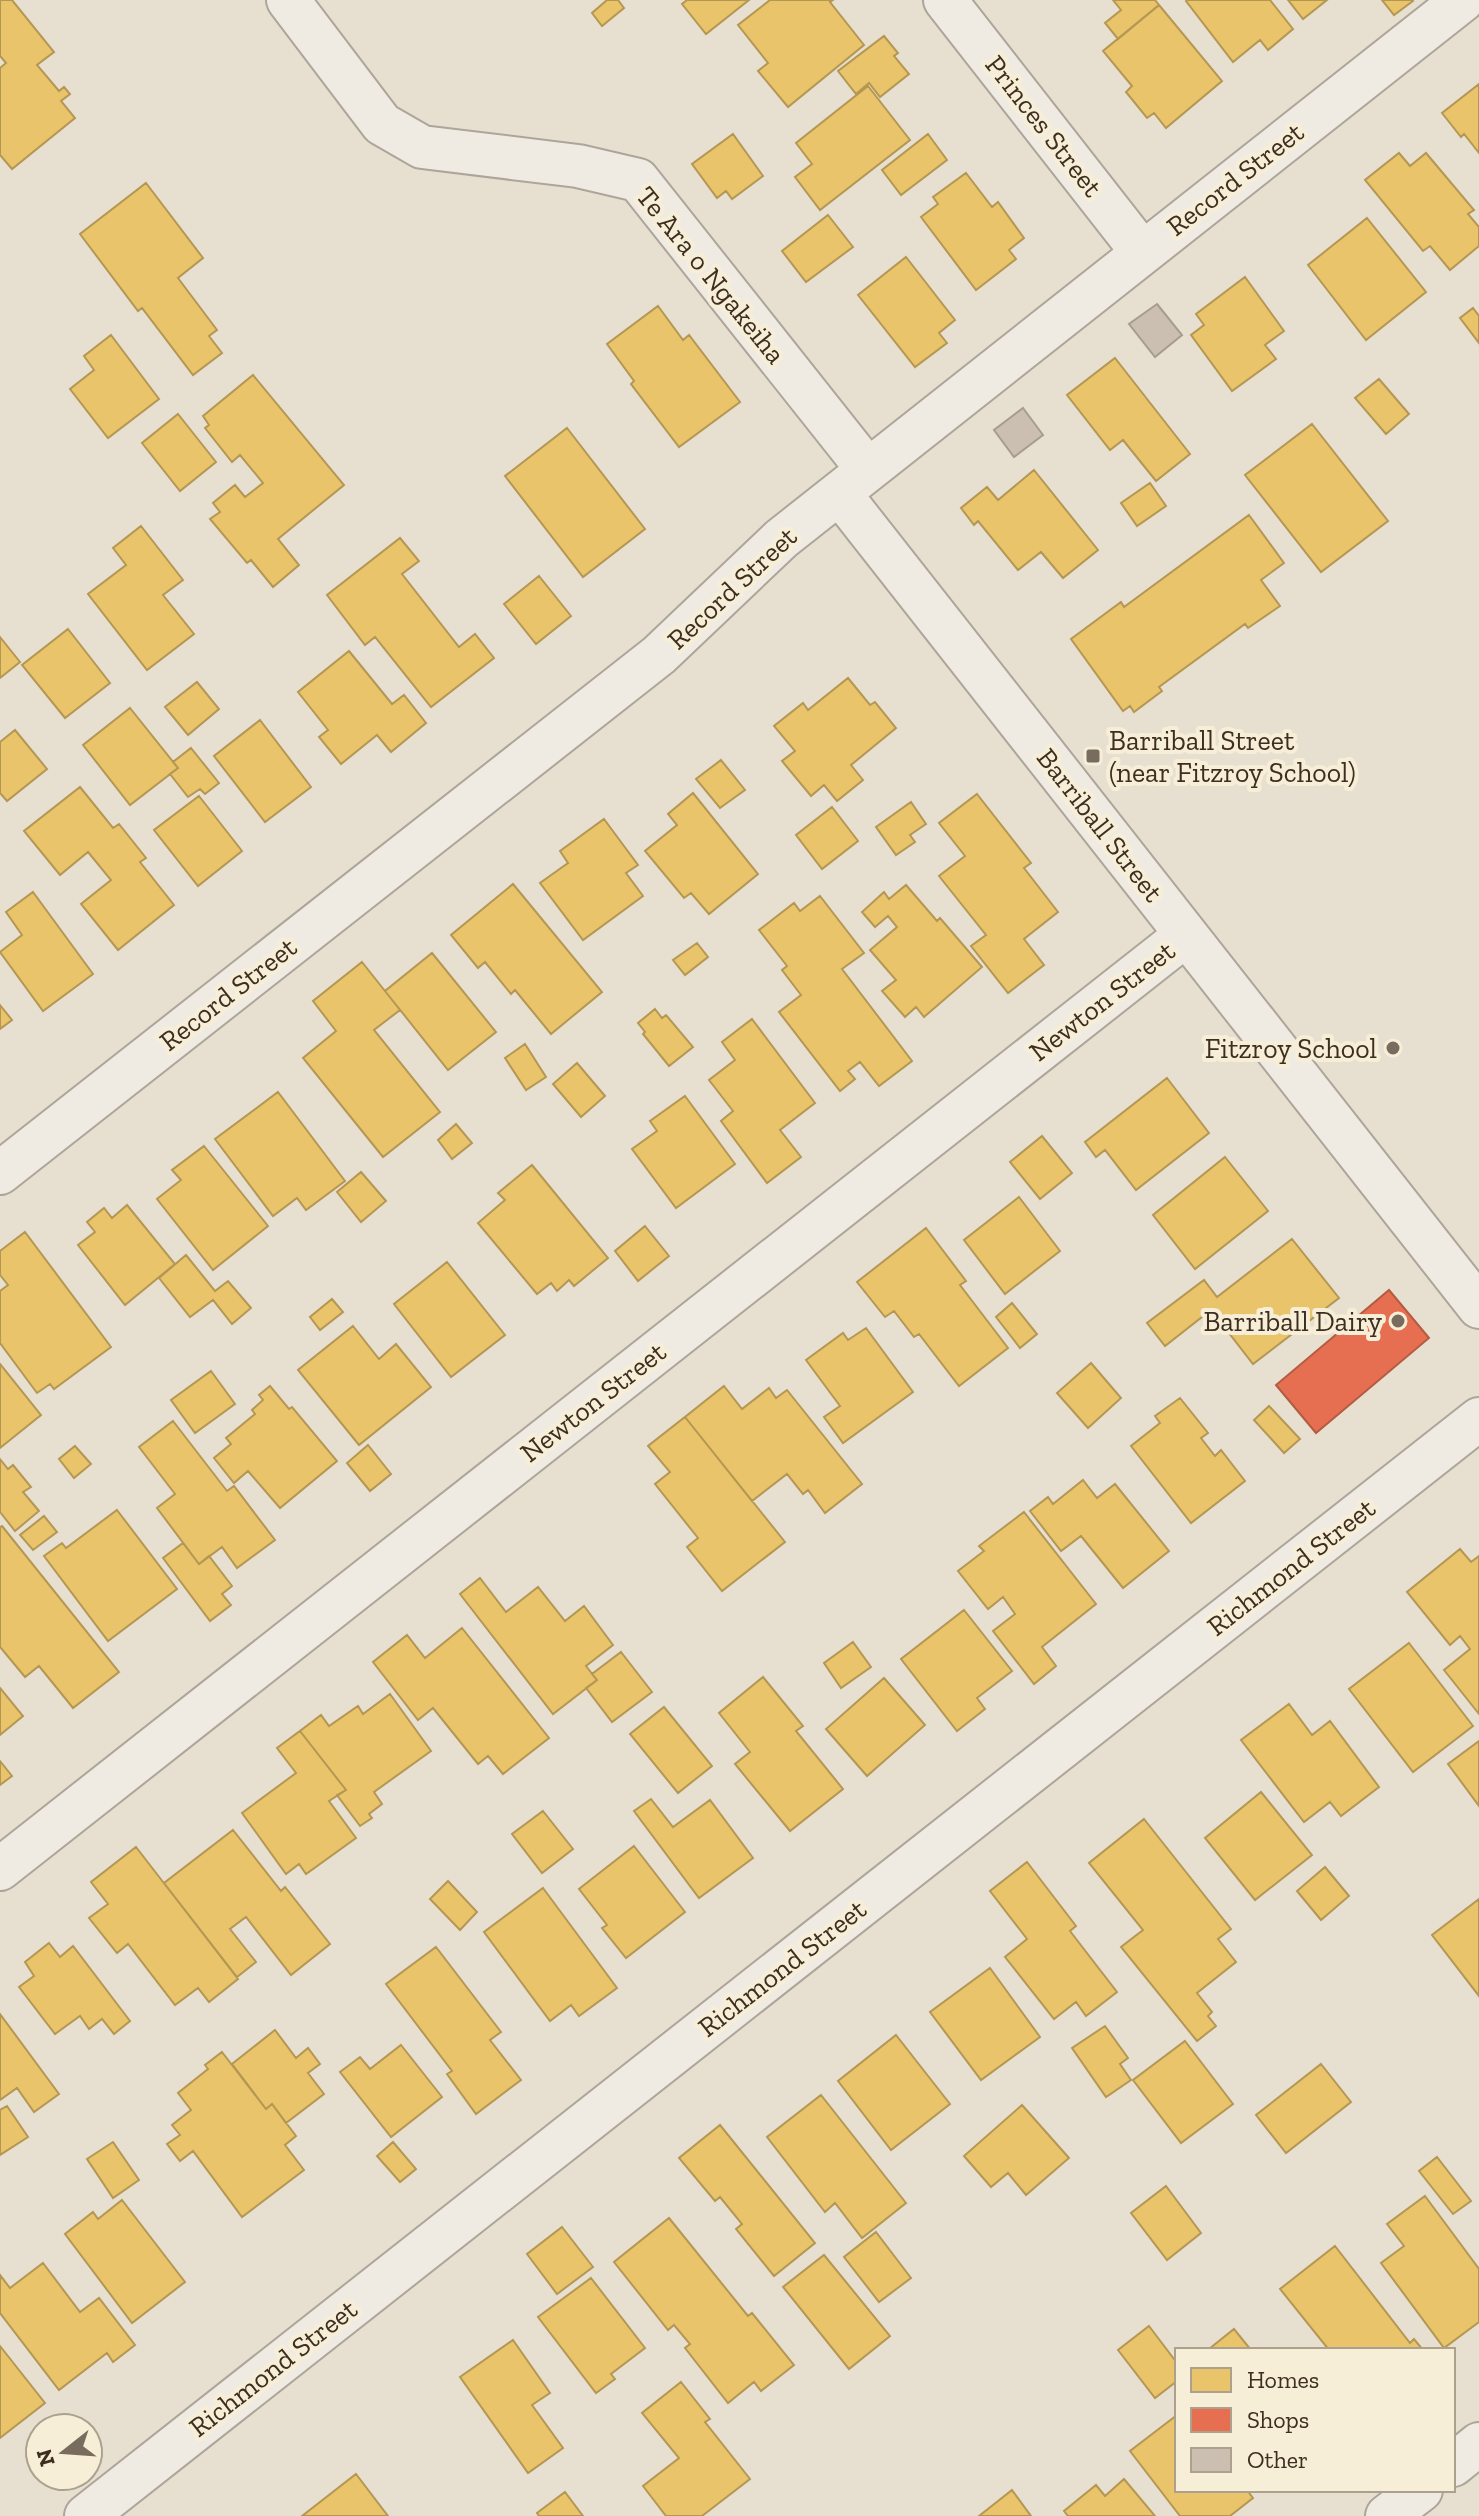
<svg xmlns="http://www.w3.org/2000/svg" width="1479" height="2516" viewBox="0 0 1479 2516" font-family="'Zilla Slab',serif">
	<rect width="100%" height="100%" fill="#e7e0d1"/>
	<path fill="#e9c46a" stroke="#b59754" stroke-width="2" d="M0 0H12L54 52 37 65 59 91 64 87 70 94 61 101 75 118 12 169 0 155V68L6 63 0 56Z
		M607 0H618L624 8 602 26 592 13Z
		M687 0H749L706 34 682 4Z
		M770 0H833L830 2 864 45 788 107 758 71 768 63 738 25Z
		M1113 0H1155L1159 5 1118 39 1105 23 1121 10Z
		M1187 0H1270L1293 29 1268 50 1260 40 1233 62 1186 1Z
		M1288 0H1327L1303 19Z
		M1382 0H1412L1413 1 1394 15Z
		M1159 5 1222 81 1166 128 1154 113 1147 118 1126 92 1132 86 1103 51Z
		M884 36 898 53 894 56 909 74 880 97 869 83 856 94 838 71Z
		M1479 84V153L1464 134 1461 137 1442 113Z
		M868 86 910 140 820 210 795 177 812 164 796 143Z
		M733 134 763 176 732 199 726 191 717 198 692 164Z
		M928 134 947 160 901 195 882 170Z
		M1399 153 1410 166 1426 153 1474 210 1468 214 1479 227V246L1450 270 1430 246 1423 251 1365 180Z
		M966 173 992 207 998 202 1024 238 1009 250 1016 259 976 290 921 217 938 204 933 197Z
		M146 183 203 258 178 278 217 330 209 336 222 353 193 375 142 308 138 311 80 234Z
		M828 215 853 247 806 282 782 251Z
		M1367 218 1426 292 1366 340 1308 265Z
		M906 257 955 320 939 333 947 343 915 367 858 295Z
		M1245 277 1284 331 1265 345 1276 359 1232 391 1191 335 1204 325 1196 314Z
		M658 306 683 340 689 335 740 402 679 447 631 384 634 381 607 344Z
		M1473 308 1479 316V343L1460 318Z
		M111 335 159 399 108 438 70 389 94 370 84 356Z
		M1115 358 1190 454 1156 481 1123 440 1110 450 1067 395Z
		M253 375 344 485 278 539 299 565 273 587 251 560 247 563 210 519 220 512 213 503 235 485 245 497 263 483 240 455 232 462 205 428 209 425 203 416Z
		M1379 379 1409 414 1386 434 1355 398Z
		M178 414 216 462 180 491 142 443Z
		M1312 424 1388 521 1321 572 1245 475Z
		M567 428 645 529 583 577 505 476Z
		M1034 470 1098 550 1063 578 1041 552 1018 570 978 521 974 525 961 508 987 487 998 500Z
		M1150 483 1166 506 1137 526 1121 503Z
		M1249 515 1284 563 1261 580 1280 606 1248 628 1245 624 1159 687 1162 691 1134 712 1130 706 1123 711 1071 639 1121 602 1124 607Z
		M141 526 183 580 163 595 194 634 147 670 88 594 126 565 113 548Z
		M400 538 419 561 402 574 459 647 475 634 494 658 431 707 375 637 365 645 327 595Z
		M539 576 571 616 536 644 504 604Z
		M68 629 110 683 65 718 22 665Z
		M0 637 20 662 0 678Z
		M349 651 392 704 404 695 426 723 391 752 377 735 341 764 319 737 328 730 298 692Z
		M848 678 870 705 875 702 896 728 851 765 863 780 837 801 824 785 811 796 782 761 795 751 774 726 803 703 808 710Z
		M197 682 219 709 188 735 165 707Z
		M130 708 178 768 130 805 83 745Z
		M260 720 311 787 265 822 214 756Z
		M15 730 47 769 7 801 0 793V742Z
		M191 748 219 783 205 794 200 789 188 797 170 774 178 768 173 762Z
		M721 760 745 790 720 808 696 779Z
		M80 787 113 828 119 824 146 858 140 862 174 905 118 950 81 904 111 880 88 852 60 875 24 831Z
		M693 793 758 874 709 914 691 893 684 898 645 851 677 825 668 814Z
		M977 794 1031 863 1024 868 1058 912 1024 939 1044 965 1008 993 971 946 986 935 939 876 965 856 939 823Z
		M199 796 242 851 198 886 154 830Z
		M911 802 926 824 910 835 915 842 896 855 876 827Z
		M832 807 858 841 822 869 796 835Z
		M604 819 638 865 626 873 643 896 583 940 540 883 568 863 560 851Z
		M513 884 602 992 551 1034 515 990 511 994 485 962 478 968 451 935Z
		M906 885 937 921 940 918 982 967 924 1017 916 1007 905 1017 882 991 896 980 870 950 897 927 888 916 875 927 862 912 884 892 889 899Z
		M33 892 93 974 43 1011 0 952 22 935 6 912Z
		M820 896 864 953 842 969 912 1061 879 1086 860 1062 848 1071 855 1079 840 1091 779 1012 801 995 782 970 787 966 759 930 794 903 800 911Z
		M697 943 708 957 685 975 673 960Z
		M432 953 496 1032 448 1070 385 991Z
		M362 962 400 1010 374 1030 440 1112 383 1157 303 1058 336 1031 313 1001Z
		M0 1005 12 1020 0 1029Z
		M655 1009 662 1018 666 1015 693 1047 669 1066 643 1034 645 1032 638 1023Z
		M752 1019 815 1103 780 1130 801 1157 767 1183 721 1121 733 1111 709 1080 735 1060 722 1042Z
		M525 1044 546 1077 526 1090 505 1058Z
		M577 1063 605 1096 581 1117 553 1084Z
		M1167 1078 1209 1133 1136 1190 1105 1150 1096 1157 1085 1142Z
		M278 1092 345 1181 306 1210 297 1198 273 1216 215 1139Z
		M685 1096 735 1164 676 1208 632 1149 657 1131 650 1121Z
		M456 1124 472 1143 452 1159 438 1140Z
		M1042 1136 1072 1173 1040 1199 1010 1162Z
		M204 1146 268 1226 213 1270 157 1199 181 1180 172 1170Z
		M1225 1157 1268 1211 1195 1269 1153 1215Z
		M532 1165 608 1258 574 1286 569 1280 557 1291 551 1283 537 1294 478 1223 505 1200 498 1193Z
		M361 1172 386 1201 361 1222 337 1192Z
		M1019 1197 1060 1251 1005 1294 964 1240Z
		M127 1205 175 1264 125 1305 78 1245 95 1232 87 1222 104 1208 112 1218Z
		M645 1226 669 1256 638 1281 615 1251Z
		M926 1228 966 1281 960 1285 1008 1348 959 1386 919 1334 914 1337 894 1311 885 1317 857 1282Z
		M25 1232 111 1347 54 1389 50 1384 37 1393 0 1343V1291L8 1285 0 1275V1251Z
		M1292 1239 1339 1298 1253 1364 1211 1310 1165 1346 1147 1323 1204 1280 1217 1297Z
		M186 1255 215 1291 228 1281 251 1308 232 1324 213 1300 190 1317 159 1278Z
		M447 1262 505 1335 451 1377 394 1304Z
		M332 1299 343 1312 320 1330 310 1317Z
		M1012 1303 1037 1334 1020 1348 996 1317Z
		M353 1326 379 1359 396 1344 431 1387 359 1445 298 1370Z
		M866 1328 913 1392 843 1443 824 1417 840 1406 806 1360 843 1333 848 1340Z
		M1091 1363 1121 1398 1088 1428 1057 1393Z
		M0 1364 41 1415 0 1448Z
		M211 1371 235 1404 195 1433 171 1400Z
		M270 1386 289 1409 292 1407 337 1461 280 1508 248 1471 234 1483 214 1458 231 1444 226 1438 255 1414 252 1410 263 1400 259 1395Z
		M724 1386 742 1409 769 1388 776 1398 787 1390 862 1484 825 1513 808 1490 803 1494 787 1474 752 1501 685 1417Z
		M1180 1398 1208 1433 1201 1438 1215 1456 1221 1450 1245 1481 1191 1523 1131 1446 1160 1423 1155 1416Z
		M1269 1406 1300 1439 1284 1453 1254 1420Z
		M685 1417 785 1542 722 1591 687 1547 698 1538 655 1484 670 1472 648 1446Z
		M173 1421 227 1491 234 1486 275 1540 237 1568 222 1547 199 1564 157 1508 175 1494 139 1447Z
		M368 1445 391 1474 370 1491 347 1463Z
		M75 1446 91 1464 74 1478 59 1459Z
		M0 1459 8 1469 13 1465 31 1487 23 1492 39 1511 15 1531 0 1512Z
		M1083 1480 1097 1498 1115 1484 1169 1551 1123 1588 1081 1536 1061 1551 1030 1511 1048 1497 1053 1504Z
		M117 1510 177 1589 108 1641 44 1556 62 1543 66 1548Z
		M1024 1512 1096 1604 1042 1647 1056 1666 1034 1684 993 1631 1015 1614 1003 1597 988 1609 958 1571 984 1551 979 1546Z
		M44 1516 57 1532 33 1550 20 1535Z
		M2 1526 119 1672 73 1708 39 1666 25 1677 0 1647V1527Z
		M183 1543 199 1564 209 1556 232 1586 222 1594 231 1605 210 1621 163 1558Z
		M1460 1549 1471 1562 1479 1556V1714L1444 1670 1470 1649 1460 1636 1450 1645 1407 1592Z
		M480 1578 506 1612 538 1587 565 1621 584 1606 613 1645 586 1666 597 1680 553 1714 460 1594Z
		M964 1610 1012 1671 977 1698 985 1709 957 1731 901 1659Z
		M462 1628 549 1738 503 1774 488 1756 478 1764 433 1708 418 1720 373 1662 407 1635 425 1658Z
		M853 1642 871 1667 841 1688 824 1663Z
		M1409 1643 1473 1726 1413 1772 1349 1689Z
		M621 1652 652 1692 612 1722 586 1688 597 1680 592 1674Z
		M763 1677 803 1726 796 1731 843 1789 790 1831 735 1764 750 1752 719 1713Z
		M884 1678 925 1725 867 1776 826 1729Z
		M0 1688 23 1716 0 1735Z
		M390 1694 431 1751 374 1792 382 1804 369 1814 372 1818 360 1826 337 1795 346 1790 300 1731 321 1715 329 1726 358 1706 363 1714Z
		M1289 1704 1312 1735 1330 1721 1379 1787 1341 1816 1330 1802 1304 1822 1241 1740Z
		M664 1707 712 1766 678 1793 630 1734Z
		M300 1731 346 1790 329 1801 356 1838 306 1874 299 1864 286 1874 242 1813 296 1773 277 1748Z
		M1479 1741V1806L1448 1764Z
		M0 1761 12 1776 0 1785Z
		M1261 1792 1312 1855 1255 1900 1205 1838Z
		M651 1799 673 1827 710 1800 753 1858 699 1898 634 1811Z
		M543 1811 573 1849 542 1873 512 1834Z
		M1144 1819 1231 1929 1218 1939 1236 1962 1197 1993 1212 2012 1208 2016 1216 2026 1197 2041 1121 1947 1143 1930 1089 1863Z
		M233 1830 281 1891 285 1887 330 1944 291 1975 246 1917 230 1929 256 1962 237 1977 164 1883Z
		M634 1846 685 1912 626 1958 602 1928 607 1925 579 1889Z
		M136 1847 238 1979 209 2002 198 1988 175 2005 128 1944 117 1953 89 1918 108 1904 91 1882Z
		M1027 1862 1076 1926 1070 1931 1117 1992 1086 2016 1076 2002 1054 2019 1005 1957 1027 1939 990 1891Z
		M1325 1867 1349 1896 1321 1920 1297 1891Z
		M448 1881 477 1912 460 1930 430 1899Z
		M543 1888 617 1988 579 2016 571 2005 550 2021 484 1932Z
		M1479 1899V1996L1432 1935Z
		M49 1943 60 1957 73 1946 130 2021 114 2034 102 2019 89 2029 80 2016 55 2034 19 1987 34 1976 25 1962Z
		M436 1947 501 2032 490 2040 521 2080 476 2114 447 2074 452 2071 386 1984Z
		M990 1968 1040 2037 981 2080 930 2012Z
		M0 2014 59 2094 34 2112 17 2088 0 2100Z
		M1105 2026 1128 2058 1120 2064 1131 2080 1106 2097 1072 2048Z
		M275 2030 296 2058 308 2048 320 2064 308 2073 324 2094 286 2123 272 2104 266 2109 232 2064Z
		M896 2035 950 2104 891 2150 838 2081Z
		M1185 2041 1233 2104 1181 2143 1133 2080Z
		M401 2045 442 2097 391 2137 340 2072 360 2057 370 2069Z
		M222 2052 266 2109 272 2104 296 2136 285 2145 304 2170 242 2217 193 2151 180 2161 167 2144 180 2135 172 2125 191 2110 178 2093 208 2069 205 2065Z
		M1321 2064 1351 2102 1286 2153 1256 2115Z
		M821 2095 906 2203 862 2238 835 2203 825 2212 767 2137Z
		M1022 2105 1069 2158 1026 2195 1008 2173 991 2187 964 2156Z
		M7 2106 28 2137 0 2155V2110Z
		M720 2125 815 2243 774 2276 736 2229 742 2224 720 2197 715 2201 679 2158Z
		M113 2142 139 2180 113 2198 87 2159Z
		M393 2142 416 2169 400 2182 377 2156Z
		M1437 2157 1471 2201 1453 2214 1419 2171Z
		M1166 2186 1201 2233 1167 2260 1131 2213Z
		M1425 2196 1479 2269V2322L1444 2348 1381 2263 1404 2246 1387 2224Z
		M122 2200 185 2282 132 2323 65 2234 93 2212 98 2219Z
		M669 2218 748 2316 752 2313 794 2365 761 2391 754 2382 728 2403 685 2348 690 2344 674 2325 668 2330 614 2262Z
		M562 2227 593 2267 557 2294 527 2254Z
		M876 2232 911 2278 879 2302 844 2257Z
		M1335 2246 1410 2343 1414 2339 1423 2350H1329L1280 2289Z
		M824 2255 890 2336 849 2369 783 2287Z
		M43 2263 80 2312 99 2298 135 2345 113 2362 107 2353 59 2390 0 2313V2275L10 2288Z
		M591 2278 645 2348 611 2374 615 2379 596 2393 538 2317Z
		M1149 2326 1177 2363V2381L1155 2398 1118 2350Z
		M1234 2329 1251 2350H1209V2349Z
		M513 2340 550 2393 532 2405 563 2448 528 2473 460 2377Z
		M0 2346 45 2403 0 2438Z
		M681 2382 710 2419 705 2422 750 2479 702 2516H666L643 2486 679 2458 642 2413Z
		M1177 2415V2490H1247L1253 2498 1230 2516H1180L1130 2451Z
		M356 2474 388 2516H302Z
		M1124 2479 1155 2516H1068L1064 2511 1096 2485 1105 2496Z
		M1012 2490 1031 2516H979Z
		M565 2492 583 2516H539L537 2513Z"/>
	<path fill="#e76f51" stroke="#b45c42" stroke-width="2" d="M1389 1290 1429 1338 1316 1433 1276 1385Z"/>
	<path fill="#cbbfb2" stroke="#a89c90" stroke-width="2" d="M1157 304 1182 335 1155 357 1129 324Z
		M1023 408 1043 435 1014 457 994 430Z"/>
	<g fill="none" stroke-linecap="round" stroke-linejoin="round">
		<defs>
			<path id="minor" d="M288 0 382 124 422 147 578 166 638 180 868 470
				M945 0 1142 252
				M840 494 1479 1307
				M0 1173 659 655 781 539 1463 0
				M0 1869 1186 935
				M1453 2465 1479 2444
				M86 2516 1479 1419
				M1387 2516 1421 2490"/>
		</defs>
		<use href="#minor" stroke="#ada599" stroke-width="46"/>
		<use href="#minor" stroke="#efebe3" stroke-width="42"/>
	</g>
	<g fill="#786c5e" stroke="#f7eed8" stroke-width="3">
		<rect x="1085" y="748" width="16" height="16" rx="4"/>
		<circle cx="1393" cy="1048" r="8"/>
		<circle cx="1398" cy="1321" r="8"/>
	</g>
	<g text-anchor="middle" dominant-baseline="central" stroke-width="8" stroke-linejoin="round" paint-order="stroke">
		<g font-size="28" fill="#3d2e20" stroke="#f7eed8">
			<text transform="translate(1044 126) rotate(52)">Princes Street</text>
			<text transform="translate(1235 179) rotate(-38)">Record Street</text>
			<text transform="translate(711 275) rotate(51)">Te Ara o Ngakeiha</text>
			<text transform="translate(732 588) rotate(-43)">Record Street</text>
			<text transform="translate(1100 825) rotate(52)">Barriball Street</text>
			<text transform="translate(228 994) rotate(-38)">Record Street</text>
			<text transform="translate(1102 1001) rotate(-38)">Newton Street</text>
			<text transform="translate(593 1402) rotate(-38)">Newton Street</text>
			<text transform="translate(1291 1567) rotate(-38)">Richmond Street</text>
			<text transform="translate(782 1968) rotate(-38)">Richmond Street</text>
			<text transform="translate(273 2368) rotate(-38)">Richmond Street</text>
		</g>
		<g font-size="28" fill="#3d2e20" stroke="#f7eed8" text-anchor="end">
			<text x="1109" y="740" text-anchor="start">Barriball Street<tspan x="1109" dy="32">(near Fitzroy School)</tspan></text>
			<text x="1377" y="1048">Fitzroy School</text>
			<text x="1382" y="1321">Barriball Dairy</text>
		</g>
	</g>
	<rect x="1175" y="2348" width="280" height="144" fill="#f7eed8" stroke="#ada18e" stroke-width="2"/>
	<rect x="1191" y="2368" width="40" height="24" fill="#e9c46a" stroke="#ada18e" stroke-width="2"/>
	<text x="1247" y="2388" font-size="24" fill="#3d2e20">Homes</text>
	<rect x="1191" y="2408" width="40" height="24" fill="#e76f51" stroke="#ada18e" stroke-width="2"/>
	<text x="1247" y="2428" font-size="24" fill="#3d2e20">Shops</text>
	<rect x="1191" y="2448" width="40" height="24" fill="#cbbfb2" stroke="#ada18e" stroke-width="2"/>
	<text x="1247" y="2468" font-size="24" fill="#3d2e20">Other</text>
	<g transform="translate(64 2452) rotate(253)"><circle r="38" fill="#f7eed8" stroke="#ada18e" stroke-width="2"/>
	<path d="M0-6L14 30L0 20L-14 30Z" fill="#786c5e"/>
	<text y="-12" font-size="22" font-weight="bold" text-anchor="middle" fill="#3d2e20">N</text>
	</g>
</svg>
